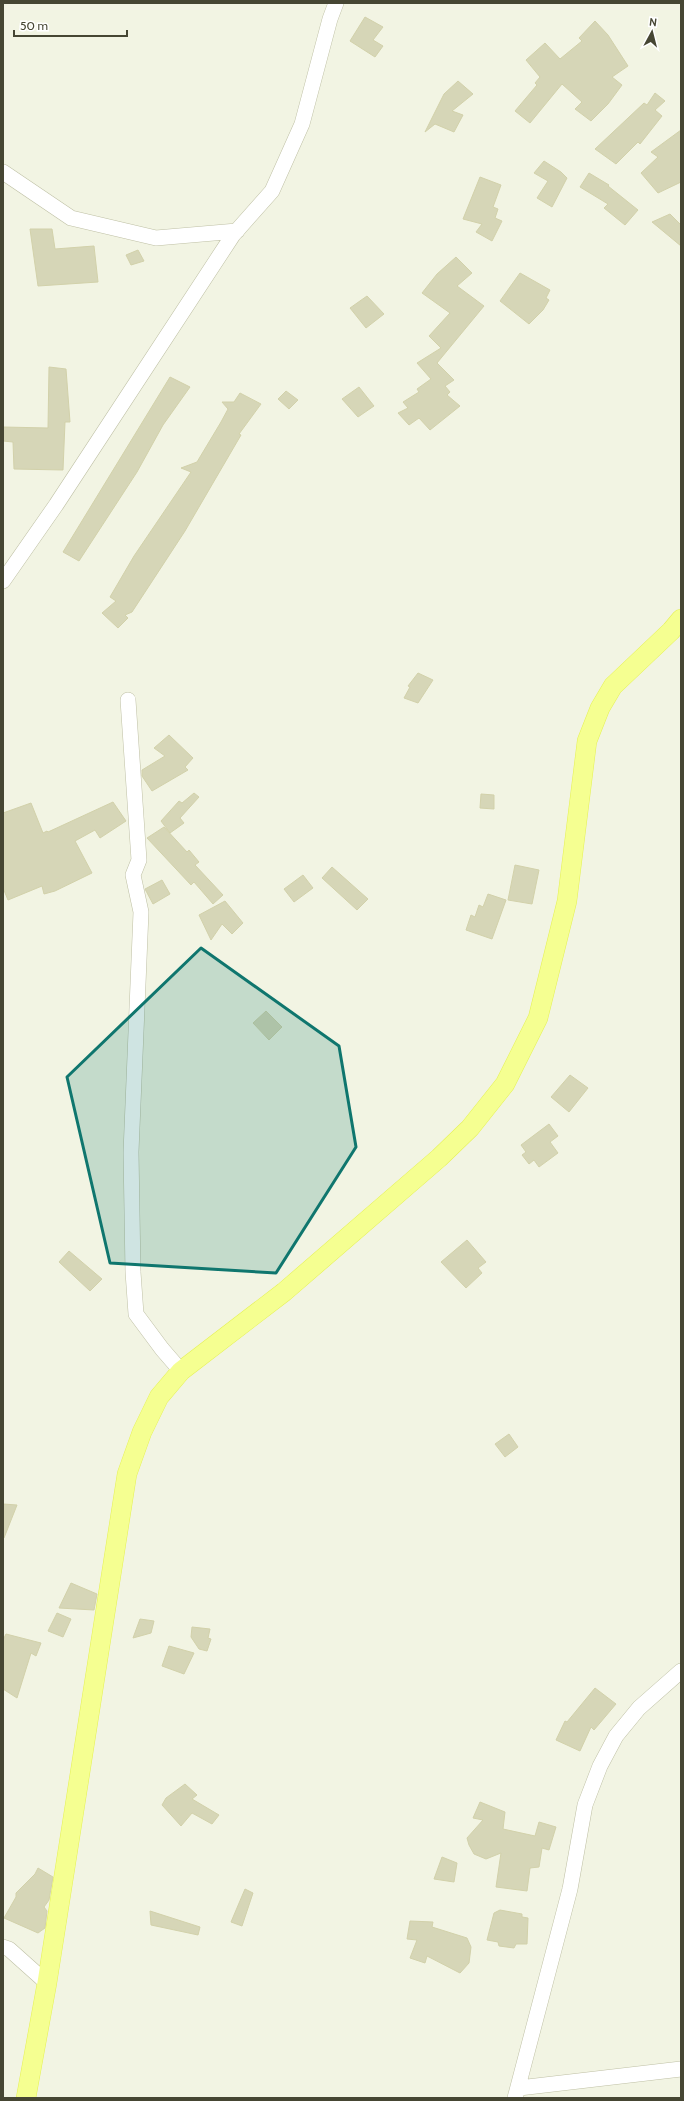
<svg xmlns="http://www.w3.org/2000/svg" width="684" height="2101" viewBox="0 0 684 2101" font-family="Cabin,sans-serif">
	<rect width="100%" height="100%" fill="#f2f4e3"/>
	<path fill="#d6d6b7" stroke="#d2d1aa" d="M365 17 383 27 373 40 383 46 375 57 350 41Z
		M595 21 608 35 628 66 612 77 622 85 608 104 591 121 575 109 582 102 562 84 530 123 515 111 537 85 535 83 540 77 526 60 545 43 560 59 582 41 579 38Z
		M458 81 473 94 452 111 463 115 454 132 435 124 425 132 444 94Z
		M655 93 665 101 655 110 662 116 640 144 638 142 616 164 595 149 644 103 647 105Z
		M681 130V182L658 193 641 173 658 157 651 152Z
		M544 161 561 172 567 178 552 207 537 198 548 181 534 173Z
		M589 173 609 185 608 186 638 210 625 225 604 208 608 204 580 187Z
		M480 177 501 185 493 207 498 209 495 218 502 221 492 241 476 232 482 224 463 219Z
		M670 214 681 225V246L652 222Z
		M30 229H52L55 249 94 246 98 282 38 286Z
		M138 250 144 261 131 265 126 255Z
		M456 257 472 273 457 286 484 306 437 363 454 380 445 386 450 392 447 395 460 406 430 430 419 418 409 425 398 413 408 408 403 402 419 392 417 389 431 379 417 363 441 348 429 336 450 313 422 293 437 274Z
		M520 273 550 290 546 298 549 300 543 310 529 324 500 301Z
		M367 296 384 314 366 328 350 308Z
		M49 367 66 369 70 422H65L63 470 14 469 13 442 3 441V427L48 428Z
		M170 377 190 387 163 425 137 472 79 561 63 552Z
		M359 387 374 406 358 417 342 399Z
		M286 391 298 400 289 409 278 399Z
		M240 393 261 404 239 434 241 435 185 531 132 612 125 615 128 618 118 628 102 613 116 601 110 597 134 556 191 472 181 468 197 462 221 422 228 409 222 402H234Z
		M418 673 433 680 418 703 404 698 410 687 408 686Z
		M169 735 193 758 185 767 188 770 152 791 142 776V770L165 756 154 748Z
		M194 793 199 797 180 818 184 823 170 833 161 821 179 801 182 803Z
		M481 794 494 795V809L480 808Z
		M113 802 126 821 100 838 95 830 75 841 92 873 55 891 44 894 42 886 8 900 3 888V813L31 803 43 833 47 831 48 832Z
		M164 827 187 852 189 850 199 862 195 865 223 895 213 904 194 882 191 885 147 838Z
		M515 865 539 870 532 904 508 900Z
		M332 867 368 899 357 910 322 878Z
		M303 875 313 888 294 902 284 889Z
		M162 880 170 894 153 904 145 889Z
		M488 894 506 900 492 939 466 930 471 915 475 917 479 905 483 907Z
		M225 901 243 923 232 934 222 924 211 940 199 915Z
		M266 1011 282 1027 269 1040 253 1023Z
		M570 1075 588 1088 569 1112 551 1097Z
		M549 1124 558 1136 550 1142 558 1153 539 1167 534 1160 529 1164 522 1155 526 1152 521 1145Z
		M467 1240 486 1262 478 1268 482 1273 466 1288 441 1262Z
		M69 1251 102 1279 90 1291 59 1262Z
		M509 1434 518 1447 505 1457 495 1444Z
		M3 1504 17 1505 4 1538H3Z
		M71 1583 97 1594 94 1610 59 1608Z
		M57 1613 71 1619 63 1637 48 1631Z
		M140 1619 154 1621 151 1633 133 1638Z
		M192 1627 210 1629 208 1638 211 1639 207 1651 199 1649 191 1637Z
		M6 1634 41 1643 36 1656 31 1653 17 1698 3 1689V1640Z
		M169 1646 194 1653 184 1674 162 1666Z
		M595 1688 616 1704 594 1730 591 1727 580 1751 556 1740 565 1721 567 1722Z
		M185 1784 197 1795 192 1799 219 1815 212 1824 192 1813 181 1826 162 1805 166 1798Z
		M480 1802 505 1812 503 1829 535 1836 539 1822 556 1827 549 1850 542 1848 539 1867 530 1868 527 1891 496 1887 501 1853 486 1859 474 1854 469 1845 467 1838 483 1820 473 1818Z
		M442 1857 457 1863 454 1882 434 1879Z
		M38 1868 53 1877 49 1900 44 1907 47 1911 45 1928 38 1933 4 1918 16 1897V1893L35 1874Z
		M245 1889 253 1893 242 1926 231 1922Z
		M500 1910 522 1914V1917L528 1918 527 1944H516L514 1948 499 1946 498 1942 487 1940 494 1913Z
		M150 1911 200 1927 198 1935 151 1925Z
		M410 1921 433 1922 432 1927 467 1938 471 1947 469 1963 460 1973 427 1956 425 1963 410 1958 417 1940 407 1939Z"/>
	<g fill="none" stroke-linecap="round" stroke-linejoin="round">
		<defs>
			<path id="minor" d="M3 172 71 218 156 238 237 231
				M3 581 56 505 233 235 272 191 302 124 330 19 336 3
				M128 700 139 860 133 875 141 912 131 1152 133 1272 136 1314 162 1349 181 1371
				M3 1947 9 1949 47 1983
				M519 2088 681 2069
				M515 2098 570 1889 585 1805 600 1766 616 1736 639 1708 681 1671"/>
			<path id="major" d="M26 2098 47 1983 127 1474 142 1432 159 1397 181 1371 284 1292 439 1158 470 1128 505 1084 538 1018 567 901 587 741 600 708 613 686 671 631 681 619"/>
		</defs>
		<use href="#minor" stroke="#bfc0a5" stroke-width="16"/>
		<use href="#major" stroke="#e5f154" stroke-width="20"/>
		<use href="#minor" stroke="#fff" stroke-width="15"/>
		<use href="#major" stroke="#f5ff91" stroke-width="19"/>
	</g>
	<path fill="#0f766e" fill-opacity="0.2" stroke="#0f766e" stroke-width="3" stroke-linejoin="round" d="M201 948 339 1046 356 1147 276 1273 110 1263 67 1077Z"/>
	<rect width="684" height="2101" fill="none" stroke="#464633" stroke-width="8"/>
	<g transform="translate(652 32) rotate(7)" stroke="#ffffff" stroke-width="3" paint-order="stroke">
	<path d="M0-3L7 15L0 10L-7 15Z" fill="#464633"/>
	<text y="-6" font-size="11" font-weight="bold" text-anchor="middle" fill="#464633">N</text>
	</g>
	<path d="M14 30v6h113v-6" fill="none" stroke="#464633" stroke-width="2"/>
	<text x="20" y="30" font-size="12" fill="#464633" stroke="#ffffff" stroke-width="3" paint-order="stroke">50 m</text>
</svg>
